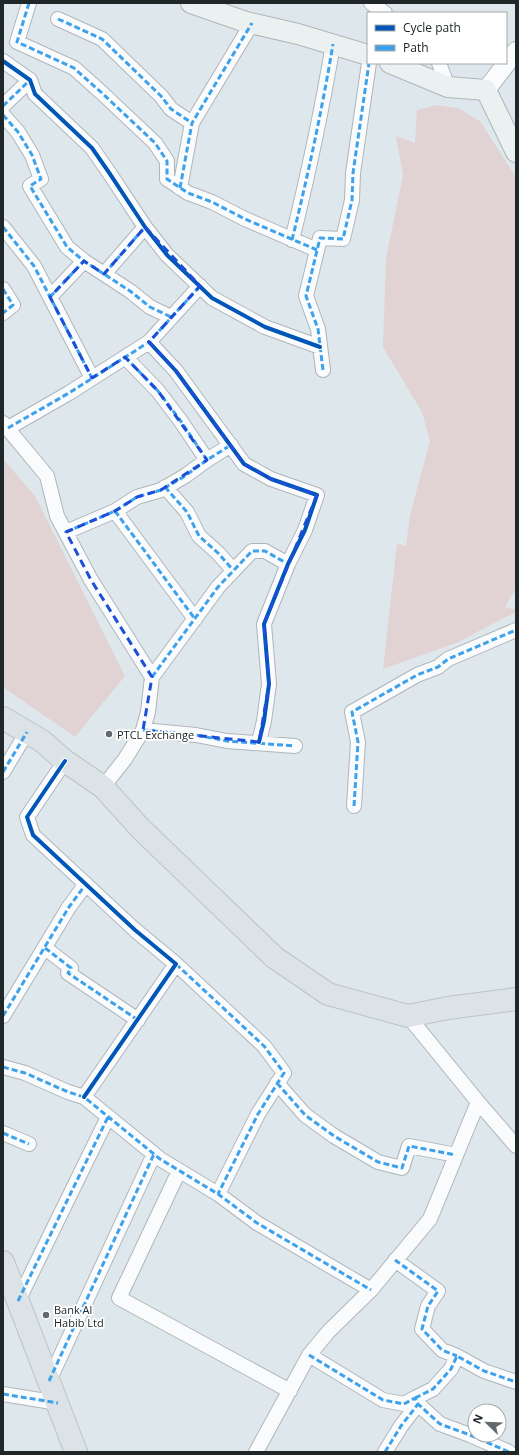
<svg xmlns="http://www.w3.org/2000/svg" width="519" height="1455" viewBox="0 0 519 1455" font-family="'Open Sans',sans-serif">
	<rect width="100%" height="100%" fill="#dee7eb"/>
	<path fill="#e1d3d4" d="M437 105 458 108 480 121 516 177V588L505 607 516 610V612L456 643 383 669 397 544 406 546 410 515 430 441 422 412 383 347 386 258 403 175 396 136 415 143 417 110Z
		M3 459 35 496 125 676 75 737 3 687Z"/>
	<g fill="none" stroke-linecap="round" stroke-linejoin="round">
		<defs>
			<path id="minor" d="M29 3 17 42 74 68 102 93 155 143 167 161V179L188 193 212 202 245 219 317 250
				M371 3 385 13
				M58 19 102 39 161 96 171 109 192 123
				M3 61 30 80 35 94 92 148 110 174 145 227 167 255 212 298 265 327 320 347
				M439 63 448 87
				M3 106 30 80
				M3 115 18 132 32 155 41 179 30 186 67 247 84 261 130 291 150 307 171 317
				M180 188 192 123 252 23
				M3 227 34 266 92 378
				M292 240C308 175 322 110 333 44
				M104 274 145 227
				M3 289 13 305 3 313
				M50 297 84 261
				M149 342 176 371 244 464 271 479 317 495 305 530 288 564 264 624 269 684 264 721 259 742
				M125 357 158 391 180 420 207 460
				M323 370 318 329 306 296 320 238 343 239 352 200 353 173 369 63
				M3 423 47 476 57 516 91 580 152 677
				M8 428 69 393 149 342 200 286
				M165 487 187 512 199 536 218 553 233 570
				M115 511 195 619
				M66 532 115 511 137 497 161 490 185 476 207 460 231 445
				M143 730 196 735 227 741 295 746
				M65 761 27 817 33 835 135 930 176 964 84 1097
				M3 772 27 732
				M103 787 125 759 143 730 148 712 152 677 218 587 252 551H265L288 564
				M354 806 358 742 352 712 417 675 438 667 448 659 516 630
				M45 948 71 968 68 973 138 1020
				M176 964 264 1046 284 1073 258 1114 218 1194
				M3 1016 69 907 86 884
				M408 1016 478 1102 516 1146
				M3 1067 25 1073 68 1092 84 1097 160 1159 218 1194 257 1223 371 1290
				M277 1083 305 1115 334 1136 378 1162 402 1168 409 1146 456 1155
				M3 1133 29 1144
				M179 1171 119 1298 290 1391
				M395 1260 438 1291 428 1306 422 1329 442 1350 457 1356
				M18 1301 108 1117
				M309 1355 383 1400 404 1404 415 1398 418 1404 440 1424 470 1435 509 1452
				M49 1381 154 1154
				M3 1394 58 1403
				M415 1398 433 1389 451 1369 457 1356 484 1371 516 1382
				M256 1452 309 1355 329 1331 371 1290 430 1219 478 1102
				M385 1452 401 1426 418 1404"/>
			<path id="tertiary" d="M486 90 516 51"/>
			<path id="secondary" d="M191 3 246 22 298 34 368 55
				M390 63 448 87 486 90 516 152"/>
			<path id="primary" d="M3 718 42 741 65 761 103 787 140 828 274 957 328 994 408 1016 448 1008 516 999
				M3 1262 76 1452"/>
		</defs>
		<use href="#minor" stroke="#afb6ba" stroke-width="16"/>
		<use href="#tertiary" stroke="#afb6ba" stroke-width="20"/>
		<use href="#secondary" stroke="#afb6ba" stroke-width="22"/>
		<use href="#primary" stroke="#bec3c5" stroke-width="24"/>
		<use href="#minor" stroke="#fafbfc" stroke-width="14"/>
		<use href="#tertiary" stroke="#fafbfc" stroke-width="18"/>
		<use href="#secondary" stroke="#ebf0f1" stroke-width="20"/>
		<use href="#primary" stroke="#dbe3e6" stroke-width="22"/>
		<path stroke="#3da2eb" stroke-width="3" stroke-dasharray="6 3" stroke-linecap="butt" d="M29 3 17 42 74 68 102 93 155 143 167 161V179L188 193 212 202 245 219 317 250
			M58 19 102 39 161 96 171 109 192 123
			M3 106 30 80 31 83
			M3 115 18 132 32 155 41 179 30 186 67 247 84 261 130 291 150 307 171 317
			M180 188 192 123 252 23
			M3 227 34 266 92 378
			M292 240C308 175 322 110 333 44
			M104 274 145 227
			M3 289 13 305 3 313
			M50 297 84 261
			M125 357 158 391 180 420 207 460
			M323 370 318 329 306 296 320 238 343 239 352 200 353 173 369 63
			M8 428 69 393 149 342 200 286
			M165 487 187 512 199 536 218 553 233 570
			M115 511 195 619
			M66 532 115 511 137 497 161 490 185 476 207 460 231 445
			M152 677 218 587 252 551H265L288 564
			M143 730 196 735 227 741 295 746
			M3 772 27 732
			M354 806 358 742 352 712 417 675 438 667 448 659 516 630
			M45 948 71 968 68 973 138 1020
			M176 964 264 1046 284 1073 258 1114 218 1194
			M3 1016 69 907 86 884
			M3 1067 25 1073 68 1092 84 1097 160 1159 218 1194 257 1223 371 1290
			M277 1083 305 1115 334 1136 378 1162 402 1168 409 1146 456 1155
			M3 1133 29 1144
			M395 1260 438 1291 428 1306 422 1329 442 1350 457 1356
			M18 1301 108 1117
			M309 1355 383 1400 404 1404 415 1398 418 1404 440 1424 470 1435 509 1452
			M49 1381 154 1154
			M3 1394 58 1403
			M415 1398 433 1389 451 1369 457 1356 484 1371 516 1382
			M385 1452 401 1426 418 1404"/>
		<defs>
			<path id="cycleway" d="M3 61 30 80 35 94 92 148 110 174 145 227 167 255 212 298 265 327 320 347
				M149 342 176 371 244 464 271 479 317 495 305 530 288 564 264 624 269 684 264 721 259 742
				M65 761 27 817 33 835 135 930 176 964 84 1097"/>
		</defs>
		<use href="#cycleway" stroke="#fff" stroke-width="6"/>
		<use href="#cycleway" stroke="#0057b8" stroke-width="4"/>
	</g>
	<path fill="none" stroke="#1d4ed8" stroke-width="3" stroke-dasharray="8 5" stroke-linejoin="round" d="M145 227 200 286 149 342 176 371 244 464 271 479 317 495 264 624 269 684 259 742 143 730 152 677 91 580 66 532 115 511 137 497 161 490 207 460 158 391 125 357 92 378 50 297 84 261 104 274Z"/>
	<g fill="#626a6d" stroke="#fff" stroke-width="1.5">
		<circle cx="109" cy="734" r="4"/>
		<circle cx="46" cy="1315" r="4"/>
	</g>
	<g text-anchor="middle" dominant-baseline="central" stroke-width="3.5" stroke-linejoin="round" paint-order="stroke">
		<g font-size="11" fill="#202729" stroke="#fff" text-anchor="start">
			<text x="117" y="734">PTCL Exchange</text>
			<text x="54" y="1309">Bank Al<tspan x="54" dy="13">Habib Ltd</tspan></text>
		</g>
	</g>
	<rect width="519" height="1455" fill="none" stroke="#202729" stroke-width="8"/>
	<rect x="367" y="12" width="140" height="52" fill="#ffffff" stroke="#a6a9a9"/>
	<rect x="375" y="25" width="20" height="6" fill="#0057b8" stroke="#a6a9a9"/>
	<text x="403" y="32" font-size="12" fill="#202729">Cycle path</text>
	<rect x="375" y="45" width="20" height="6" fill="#3da2eb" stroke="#a6a9a9"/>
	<text x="403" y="52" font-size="12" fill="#202729">Path</text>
	<g transform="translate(487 1423) rotate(293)"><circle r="19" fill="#ffffff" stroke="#a6a9a9"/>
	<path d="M0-3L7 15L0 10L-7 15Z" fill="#626a6d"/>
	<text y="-6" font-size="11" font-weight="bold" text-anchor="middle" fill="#202729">N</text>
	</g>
</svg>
